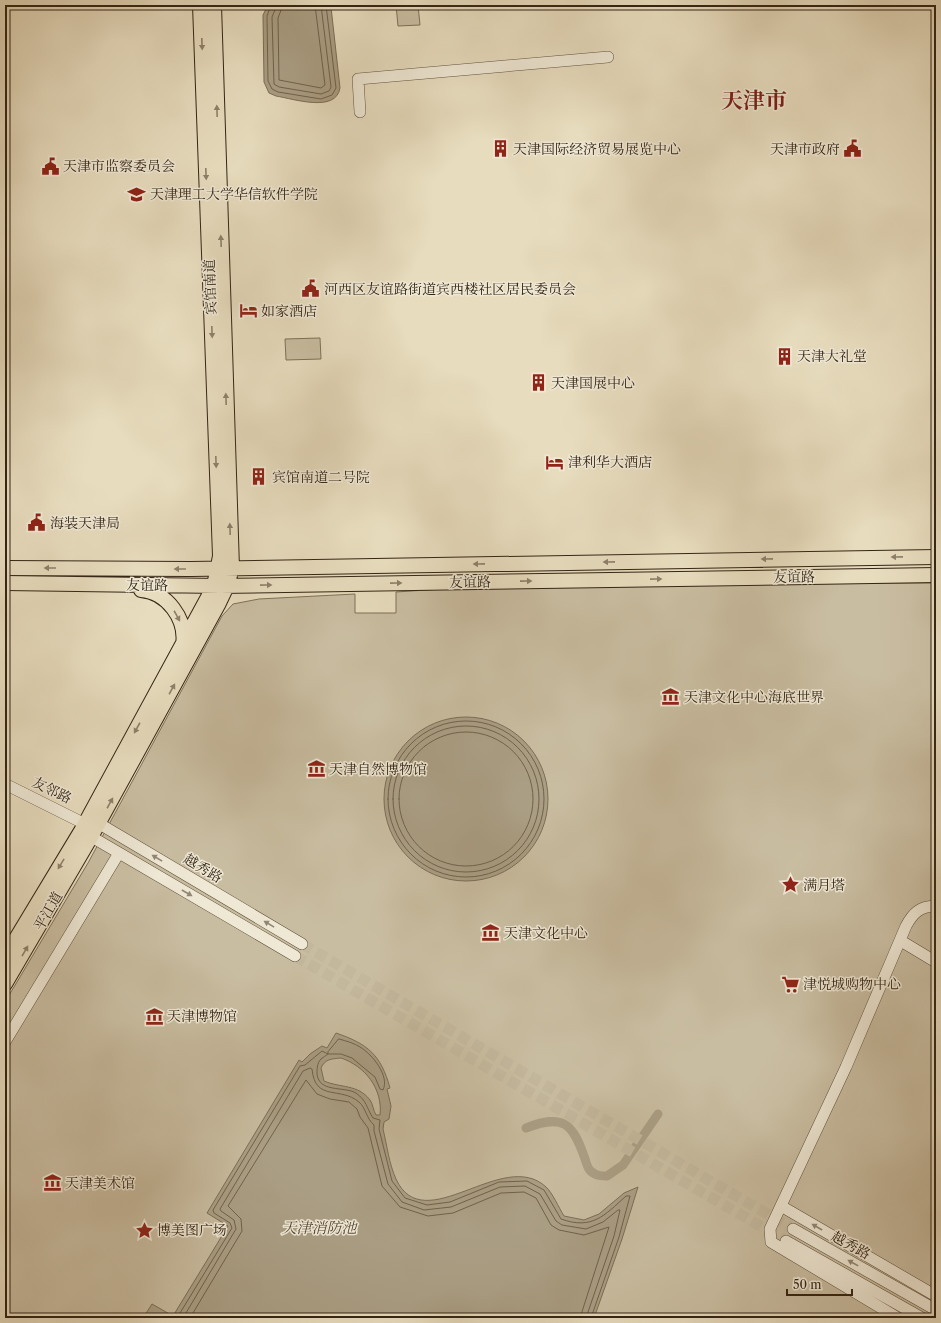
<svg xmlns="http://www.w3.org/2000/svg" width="941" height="1323" viewBox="0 0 941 1323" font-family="'Libre Caslon Text','Noto Serif SC',serif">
	<rect width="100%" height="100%" fill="#e7dcbe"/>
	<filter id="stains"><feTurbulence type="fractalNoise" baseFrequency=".005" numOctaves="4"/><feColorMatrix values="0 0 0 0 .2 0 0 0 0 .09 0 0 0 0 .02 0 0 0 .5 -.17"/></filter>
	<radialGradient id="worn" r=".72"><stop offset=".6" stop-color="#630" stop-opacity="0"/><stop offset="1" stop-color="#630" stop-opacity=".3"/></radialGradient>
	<path fill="#c9bda1" stroke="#7e715a" d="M396 5H418L420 25 398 26Z
		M320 338 321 359 286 360 285 339Z
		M798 583H936V1318H5V1002L88 863 222 616 233 604 259 599 355 594V613H396V592L489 586Z"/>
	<path fill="#aa9e84" stroke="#7b6e57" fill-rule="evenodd" d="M270 5H329L331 7 340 88C336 113 294 99 276 96L269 93 264 82 263 15 267 7Z
		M384 799a82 82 0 1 1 164 0a82 82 0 1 1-164 0Z
		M336 1033C368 1044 381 1055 390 1088L387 1089 391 1106 389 1119 384 1122 383 1129C387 1145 389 1164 396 1179 424 1240 503 1147 546 1187 552 1192 559 1208 564 1216L584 1220 599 1214 624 1193 638 1187 622 1239 594 1318H143L152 1304 173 1316 228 1226 207 1213 299 1060 302 1062 310 1054 322 1046 327 1048ZM341 1058C365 1066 383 1089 380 1115H376C373 1110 373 1104 370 1100 358 1084 340 1088 324 1081L321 1068C325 1059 331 1059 341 1058Z"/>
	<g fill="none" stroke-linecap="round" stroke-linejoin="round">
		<path stroke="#6f624c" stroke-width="1" d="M271 5 267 16 268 81 272 89 278 92 321 99 332 95 336 88 326 5
			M277 5 272 17 274 84 279 87 321 94 329 91 331 87 321 5
			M283 5 278 18 279 80 321 88 325 85 315 5
			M388 799a78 78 0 1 1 156 0a78 78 0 1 1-156 0Z
			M393 799a73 73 0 1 1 146 0a73 73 0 1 1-146 0Z
			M399 799a67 67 0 1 1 134 0a67 67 0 1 1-134 0Z
			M339 1039C346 1041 354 1043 360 1047 372 1054 390 1076 383 1090L380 1089 375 1077 352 1058 341 1054H328V1052Z
			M177 1318 232 1228 230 1223 214 1213 213 1210 300 1066 305 1065 322 1051 328 1054C326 1056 323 1057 321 1059 317 1063 317 1069 317 1074 319 1093 344 1086 356 1093 367 1101 366 1107 373 1118L380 1120 379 1129 392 1181 405 1198 427 1205 450 1202 499 1182 527 1181 544 1190 561 1219C592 1230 604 1216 626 1196H630L619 1237 591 1318
			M183 1318 236 1229 234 1220 221 1211 220 1209 303 1071 310 1068 312 1069C315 1102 340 1086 359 1102 366 1108 366 1118 374 1125V1131L388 1184 402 1202 424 1210 451 1207 500 1187 525 1186 540 1194 556 1221 562 1225 586 1229 603 1222 618 1210H620L614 1236 586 1318
			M190 1318 242 1231 241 1219 228 1206 306 1080 317 1094 330 1099 349 1102 357 1109 360 1117 368 1128 382 1186 400 1207 428 1216 453 1213 501 1193 524 1192 536 1198 551 1225 559 1230 584 1235 609 1227 580 1318"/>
		<path stroke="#aa9e84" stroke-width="9" d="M526 1128C564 1113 573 1124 585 1159 587 1165 588 1171 595 1174 598 1176 603 1176 607 1176L623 1165 658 1114"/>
		<path stroke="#c3b79c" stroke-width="11" stroke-dasharray="11 5.5" stroke-linecap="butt" d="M302 944 793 1229
			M295 956 786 1241"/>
		<defs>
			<path id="minor" d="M360 112 358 79 608 57
				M5 784 85 824
				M93 820 302 944
				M85 833 295 956
				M901 941 936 962
				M5 1042 119 853
				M781 1206 936 1296
				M793 1229 936 1310
				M786 1241 922 1318
				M898 1318 771 1242 770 1229 846 1067 906 926C913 913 920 906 936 906"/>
			<path id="major" d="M5 568 191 569 936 557
				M5 583 220 586 936 575
				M141 590C167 592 187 619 183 645
				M5 957 81 831 214 586 220 556 200 5
				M5 984 91 837 218 605 227 586 232 568 214 5"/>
		</defs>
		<use href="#minor" stroke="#61533e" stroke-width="12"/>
		<use href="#major" stroke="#342514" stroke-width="16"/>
		<use href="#minor" stroke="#efe8d5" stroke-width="11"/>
		<use href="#major" stroke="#e7dcbe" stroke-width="14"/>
	</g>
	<defs><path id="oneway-solid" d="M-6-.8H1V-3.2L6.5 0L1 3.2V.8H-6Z"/></defs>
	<g fill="#8e8069">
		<use href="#oneway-solid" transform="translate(202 44) rotate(88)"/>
		<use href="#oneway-solid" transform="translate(217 111) rotate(-92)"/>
		<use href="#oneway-solid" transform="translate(206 174) rotate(88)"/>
		<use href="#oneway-solid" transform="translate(221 241) rotate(-92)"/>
		<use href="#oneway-solid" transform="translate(212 332) rotate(88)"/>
		<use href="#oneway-solid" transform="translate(226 399) rotate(-92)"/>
		<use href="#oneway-solid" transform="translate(216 462) rotate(88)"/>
		<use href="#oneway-solid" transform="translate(230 529) rotate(-92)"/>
		<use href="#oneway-solid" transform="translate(897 557) rotate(179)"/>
		<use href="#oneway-solid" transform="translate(767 559) rotate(179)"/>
		<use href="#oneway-solid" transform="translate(609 562) rotate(179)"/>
		<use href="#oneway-solid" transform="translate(479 564) rotate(179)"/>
		<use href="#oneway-solid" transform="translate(50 568) rotate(-180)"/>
		<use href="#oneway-solid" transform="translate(180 569) rotate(-180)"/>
		<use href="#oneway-solid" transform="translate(656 579) rotate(-1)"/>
		<use href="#oneway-solid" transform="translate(526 581) rotate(-1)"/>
		<use href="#oneway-solid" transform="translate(396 583) rotate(-1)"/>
		<use href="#oneway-solid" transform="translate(266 585) rotate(-1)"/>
		<use href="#oneway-solid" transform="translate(177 616) rotate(61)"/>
		<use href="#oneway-solid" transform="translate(172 689) rotate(-61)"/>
		<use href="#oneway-solid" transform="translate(137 728) rotate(119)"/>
		<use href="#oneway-solid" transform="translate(110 803) rotate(-61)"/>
		<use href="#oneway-solid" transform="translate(61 864) rotate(121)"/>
		<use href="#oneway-solid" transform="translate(25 951) rotate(-60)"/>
	</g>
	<g fill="#928674">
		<use href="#oneway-solid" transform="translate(157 858) rotate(-149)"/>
		<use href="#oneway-solid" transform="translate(187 893) rotate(30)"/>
		<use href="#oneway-solid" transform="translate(269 924) rotate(-149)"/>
		<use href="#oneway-solid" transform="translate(817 1227) rotate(-150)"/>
		<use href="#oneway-solid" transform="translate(853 1263) rotate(-151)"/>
	</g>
	<defs>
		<symbol id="building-bare" viewBox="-9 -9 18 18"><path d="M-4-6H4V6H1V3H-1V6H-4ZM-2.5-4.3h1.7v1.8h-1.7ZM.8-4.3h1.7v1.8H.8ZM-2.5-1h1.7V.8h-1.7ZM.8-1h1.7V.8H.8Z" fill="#8f2418" stroke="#efe8d5" stroke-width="2.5" paint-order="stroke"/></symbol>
		<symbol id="civic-bare" viewBox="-9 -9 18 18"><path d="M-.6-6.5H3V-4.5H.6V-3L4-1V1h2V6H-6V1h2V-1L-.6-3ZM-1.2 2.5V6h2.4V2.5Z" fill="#8f2418" stroke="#efe8d5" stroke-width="2.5" paint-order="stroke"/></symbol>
		<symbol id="university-bare" viewBox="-9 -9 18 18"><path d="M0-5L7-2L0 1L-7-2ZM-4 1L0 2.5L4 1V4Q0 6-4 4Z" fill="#8f2418" stroke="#efe8d5" stroke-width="2.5" paint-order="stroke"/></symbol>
		<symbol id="hotel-bare" viewBox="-9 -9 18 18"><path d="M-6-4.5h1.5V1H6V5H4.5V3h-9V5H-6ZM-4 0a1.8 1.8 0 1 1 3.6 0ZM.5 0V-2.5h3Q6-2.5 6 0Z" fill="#8f2418" stroke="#efe8d5" stroke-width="2.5" paint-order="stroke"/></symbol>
		<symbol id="museum-bare" viewBox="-9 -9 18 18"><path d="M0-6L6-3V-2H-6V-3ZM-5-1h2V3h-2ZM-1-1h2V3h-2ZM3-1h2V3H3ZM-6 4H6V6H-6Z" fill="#8f2418" stroke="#efe8d5" stroke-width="2.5" paint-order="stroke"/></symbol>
		<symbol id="sight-bare" viewBox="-9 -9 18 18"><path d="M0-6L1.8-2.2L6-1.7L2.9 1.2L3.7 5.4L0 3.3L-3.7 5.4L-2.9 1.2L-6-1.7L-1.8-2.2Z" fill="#8f2418" stroke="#efe8d5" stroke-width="2.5" paint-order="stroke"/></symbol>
		<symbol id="supermarket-bare" viewBox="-9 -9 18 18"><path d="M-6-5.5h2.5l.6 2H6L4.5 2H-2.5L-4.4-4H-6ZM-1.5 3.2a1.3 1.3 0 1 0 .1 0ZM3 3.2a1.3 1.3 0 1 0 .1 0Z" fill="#8f2418" stroke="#efe8d5" stroke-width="2.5" paint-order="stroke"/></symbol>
	</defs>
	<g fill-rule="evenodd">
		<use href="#building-bare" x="488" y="136" width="25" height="25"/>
		<use href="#civic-bare" x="840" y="136" width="25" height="25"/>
		<use href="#civic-bare" x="38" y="154" width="25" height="25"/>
		<use href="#university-bare" x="124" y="182" width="25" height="25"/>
		<use href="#civic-bare" x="298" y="276" width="25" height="25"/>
		<use href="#hotel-bare" x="236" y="298" width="25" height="25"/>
		<use href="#building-bare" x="772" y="344" width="25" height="25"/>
		<use href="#building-bare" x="526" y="370" width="25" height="25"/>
		<use href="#hotel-bare" x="542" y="450" width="25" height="25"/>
		<use href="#building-bare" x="246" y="464" width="25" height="25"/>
		<use href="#civic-bare" x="24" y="510" width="25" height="25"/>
		<use href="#museum-bare" x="658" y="684" width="25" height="25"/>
		<use href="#museum-bare" x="304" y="756" width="25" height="25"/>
		<use href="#sight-bare" x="778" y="872" width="25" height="25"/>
		<use href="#museum-bare" x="478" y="920" width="25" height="25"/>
		<use href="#supermarket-bare" x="778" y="972" width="25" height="25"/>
		<use href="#museum-bare" x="142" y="1004" width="25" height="25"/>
		<use href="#museum-bare" x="40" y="1170" width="25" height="25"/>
		<use href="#sight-bare" x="132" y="1218" width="25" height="25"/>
	</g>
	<g text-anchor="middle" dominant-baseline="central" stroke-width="3" stroke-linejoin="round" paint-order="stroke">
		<g font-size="14" fill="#342514" stroke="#efe8d5" text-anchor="start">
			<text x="513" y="149">天津国际经济贸易展览中心</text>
			<text x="840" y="149" text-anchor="end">天津市政府</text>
			<text x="63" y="166">天津市监察委员会</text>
			<text x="150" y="194">天津理工大学华信软件学院</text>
			<text x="324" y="289">河西区友谊路街道宾西楼社区居民委员会</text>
			<text x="261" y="311">如家酒店</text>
			<text x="797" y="356">天津大礼堂</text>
			<text x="551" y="383">天津国展中心</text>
			<text x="568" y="462">津利华大酒店</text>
			<text x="272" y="477">宾馆南道二号院</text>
			<text x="50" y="523">海装天津局</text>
			<text x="684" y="697">天津文化中心海底世界</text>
			<text x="329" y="769">天津自然博物馆</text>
			<text x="803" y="885">满月塔</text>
			<text x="504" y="933">天津文化中心</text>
			<text x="803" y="984">津悦城购物中心</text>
			<text x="167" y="1016">天津博物馆</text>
			<text x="65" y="1183">天津美术馆</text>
			<text x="157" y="1230">博美图广场</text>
		</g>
		<g font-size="14" fill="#342514" stroke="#efe8d5">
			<text transform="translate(210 287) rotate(-92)">宾馆南道</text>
			<text transform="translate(794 577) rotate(-1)">友谊路</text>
			<text transform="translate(470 582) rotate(-1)">友谊路</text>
			<text transform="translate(147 585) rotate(1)">友谊路</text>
			<text transform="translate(52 790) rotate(26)">友邻路</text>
			<text transform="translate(203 868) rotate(31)">越秀路</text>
			<text transform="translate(48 911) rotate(-60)">平江道</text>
			<text transform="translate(851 1245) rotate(29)">越秀路</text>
		</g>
		<g font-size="15" font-style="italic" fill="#574936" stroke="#efe8d5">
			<text x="319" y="1227">天津消防池</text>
		</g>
		<g font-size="22" font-weight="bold" fill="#7a1f14" stroke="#efe8d5">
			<text x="754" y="100">天津市</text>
		</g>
	</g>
	<rect width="941" height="1323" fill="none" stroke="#e7dcbe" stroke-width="20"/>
	<rect x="6" y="6" width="929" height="1311" fill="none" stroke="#342514" stroke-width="2"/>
	<rect x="10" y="10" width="921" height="1303" fill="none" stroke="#342514"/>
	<path d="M787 1289v6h65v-6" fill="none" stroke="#342514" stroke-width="2"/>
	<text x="793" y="1289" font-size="12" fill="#342514" stroke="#efe8d5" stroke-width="3" paint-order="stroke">50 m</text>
	<rect width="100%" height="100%" filter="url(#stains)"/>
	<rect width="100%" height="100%" fill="url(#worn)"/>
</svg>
